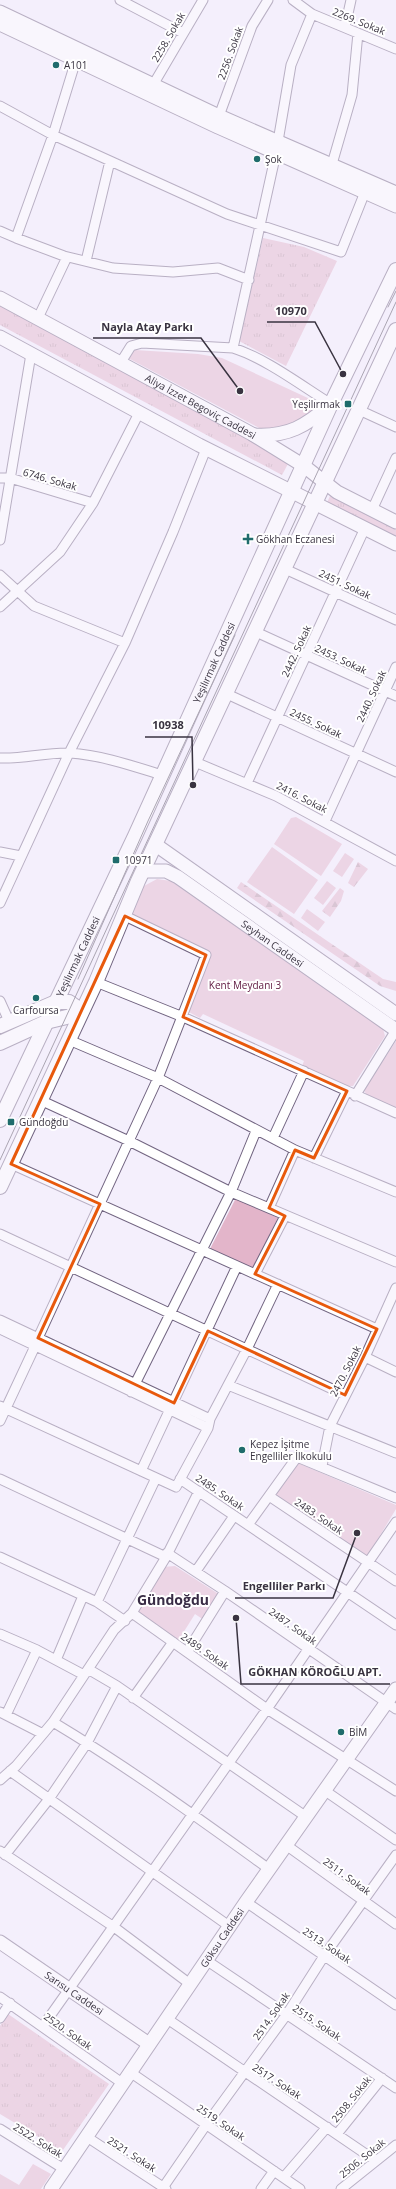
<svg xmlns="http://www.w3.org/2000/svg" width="396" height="2189" viewBox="0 0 396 2189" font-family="'Open Sans',sans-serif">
	<defs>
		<pattern id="grass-tufts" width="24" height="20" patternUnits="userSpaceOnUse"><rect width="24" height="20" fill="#e3b5ca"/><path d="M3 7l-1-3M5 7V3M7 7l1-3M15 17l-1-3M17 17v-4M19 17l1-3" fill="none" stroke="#b994a5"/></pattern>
		<pattern id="forest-firs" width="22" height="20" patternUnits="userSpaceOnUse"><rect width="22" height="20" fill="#e3b5ca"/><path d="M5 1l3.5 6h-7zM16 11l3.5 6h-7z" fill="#b994a5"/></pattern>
	</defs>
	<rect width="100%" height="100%" fill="#f4effc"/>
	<path fill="url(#grass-tufts)" d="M263 238 304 247 337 261 286 366 239 341Z
		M0 304 289 462 282 475 0 325Z
		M330 496 396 530V539L326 505Z
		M8 2014 109 2084 63 2150 55 2147 0 2114V2026Z"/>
	<path fill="url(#forest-firs)" d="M358 862 368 869 354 887 348 883Z
		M241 882 383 979 396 982V991L380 986 237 888Z
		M340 888 344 891 341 901 330 917 322 911Z"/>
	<path fill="#e3b5ca" d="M135 350 198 354 222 358 310 399 317 408 294 424 265 431 128 358Z
		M296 817 342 844 321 876 274 844 291 818Z
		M272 847 318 880 294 914 247 882Z
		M345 853 354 859 342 877 333 871Z
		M157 879 171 881 383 1029 385 1036 353 1086H348L302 1066 304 1061 203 1014 200 1018 187 1011 210 958 208 953 131 916 144 886Z
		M327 881 336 888 323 905 314 898Z
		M307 909 325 922 318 931 301 918Z
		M396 1041V1109L366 1094 364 1090Z
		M236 1198 278 1218 253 1269 210 1249Z
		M298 1463 396 1505V1509L367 1557 275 1494Z
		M175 1566 220 1595 204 1620 195 1614 178 1641 137 1612 163 1567Z
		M33 2164 51 2174 41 2189H0V2174L19 2185Z"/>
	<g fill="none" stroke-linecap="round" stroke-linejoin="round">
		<defs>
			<path id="street" d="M120 0 183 33
				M293 0 312 14 396 49
				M345 27 351 0
				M76 60 53 135 227 214 341 252 365 192
				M153 85 203 0
				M0 106 53 135 16 238 0 231
				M219 116 252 26 268 0
				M330 171 352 95 358 33
				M16 238 64 256 113 268 173 272 218 268 249 280
				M86 261 110 161
				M38 318 67 257
				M233 348 276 153 291 65 312 14
				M121 362 131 346 142 343 233 348C265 358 302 386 331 404
				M359 410 396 427
				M0 478H10L93 503
				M372 510 396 458
				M0 540 31 354
				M285 569 396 620
				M0 575 34 606 125 643
				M0 607 60 552 93 503 139 413
				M256 632 396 696
				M227 694 396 772
				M0 758C24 759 47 752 70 753 101 755 133 766 162 775
				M195 762 276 796 396 861
				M247 783 365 528
				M325 821 396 667
				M0 852 21 856
				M0 903 69 753 125 643 173 532 206 449
				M96 982 183 1017 396 1113
				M0 1001 9 1021
				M69 1040 158 1078 295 1150 396 1192
				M355 1096 396 1030
				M40 1100 129 1141 231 1192 396 1262
				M273 1138 304 1071
				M314 1158 347 1091
				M11 1164 377 1329
				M269 1208 295 1150
				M0 1234 345 1395
				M255 1274 285 1216
				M0 1320 210 1419
				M0 1329 208 1428
				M38 1338 158 1078 206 955 125 916
				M365 1357 396 1372
				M228 1385 396 1453
				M131 1392 231 1192 256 1131
				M0 1406 176 1487 208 1428 210 1419 247 1349 278 1284
				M0 1421 37 1342
				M322 1466 330 1426 365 1357 396 1288
				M141 1471 237 1266
				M0 1479 166 1557
				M180 1479 396 1625
				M269 1496 396 1581
				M248 1525 297 1457 396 1498
				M167 1553 225 1591 396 1709
				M0 1557 97 1602 125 1621
				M196 1571 234 1516
				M97 1602 156 1478
				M132 1613 267 1709 396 1791
				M0 1634 37 1650 84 1675
				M187 1652 225 1591
				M56 1660 83 1596
				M88 1669 117 1686 305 1816
				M133 1698 173 1642
				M0 1712 43 1734
				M6 1715 37 1650
				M53 1722C128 1767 198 1818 269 1869
				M10 1771 229 1926
				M0 1780 16 1766 53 1722 114 1630 132 1613 166 1557 199 1491
				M324 1790 396 1840
				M286 1845 396 1924
				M0 1851 114 1927 190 1984
				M5 1855 49 1799 87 1743 117 1686
				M246 1902 396 2005
				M206 1960 396 2088
				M0 1997 122 2083
				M0 2018 10 2003
				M166 2018 376 2161
				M43 2026 267 1709 396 1522
				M130 2072 300 2189
				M0 2129 64 2169
				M337 2134 382 2078
				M87 2137 166 2189
				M284 2177 327 2127
				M162 2189 206 2125 287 2014 324 1956 396 1855
				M261 2189 274 2171
				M341 2189 396 2145"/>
			<g id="secondary">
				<path d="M0 12 219 116 396 193"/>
				<path d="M0 24 218 127 396 206"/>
				<path id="s1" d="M0 298 252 434 304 466 337 492 396 522"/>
				<path d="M0 337 199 445 396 544"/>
				<path d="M254 435C288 437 306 426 331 404"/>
				<path d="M156 845 396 1014"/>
				<path id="s2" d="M143 871H166L178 877 396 1030"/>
				<path id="s3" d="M0 1942 149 2044"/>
				<path id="s4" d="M51 2189 246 1902 396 1689"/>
			</g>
			<g id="primary">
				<path d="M0 1026 56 1002H69L79 1009V1014L46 1022 0 1043"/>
				<path id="s5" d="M0 1120 135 836 331 404 396 270"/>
				<path d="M0 1187 96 982 138 881 396 330"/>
			</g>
		</defs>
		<use href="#street" stroke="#716480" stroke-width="11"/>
		<use href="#secondary" stroke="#716480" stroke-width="15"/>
		<use href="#primary" stroke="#716480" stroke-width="16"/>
		<use href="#street" stroke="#fff" stroke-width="9"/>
		<use href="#secondary" stroke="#fff" stroke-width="13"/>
		<use href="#primary" stroke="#fff" stroke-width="14"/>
		<path stroke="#524c59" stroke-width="1" d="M388 307 396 291
			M78 979 148 821 235 635
			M0 1160 396 302"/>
	</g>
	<path d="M0 0H396V2189H0ZM125 916 206 955 183 1017 347 1091 314 1158 295 1150 269 1208 285 1216 255 1274 377 1329 345 1395 208 1331 174 1403 38 1338 100 1204 11 1164Z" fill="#f4effc" fill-opacity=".55" fill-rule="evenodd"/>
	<path fill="none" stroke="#e8590c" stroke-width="3" stroke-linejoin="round" d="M125 916 206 955 183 1017 347 1091 314 1158 295 1150 269 1208 285 1216 255 1274 377 1329 345 1395 208 1331 174 1403 38 1338 100 1204 11 1164Z"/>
	<g fill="#1f6c6c" stroke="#fff" stroke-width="1.5">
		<circle cx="56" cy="65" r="4"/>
		<circle cx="257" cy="159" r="4"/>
		<rect x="344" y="400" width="8" height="8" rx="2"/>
		<path d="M246 533h4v4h4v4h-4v4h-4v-4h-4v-4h4z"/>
		<rect x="112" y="856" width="8" height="8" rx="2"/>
		<circle cx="36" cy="998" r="4"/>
		<rect x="7" y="1118" width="8" height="8" rx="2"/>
		<circle cx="242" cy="1450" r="4"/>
		<circle cx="341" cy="1732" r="4"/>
	</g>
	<g text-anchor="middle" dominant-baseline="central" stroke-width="4" stroke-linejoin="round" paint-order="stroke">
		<g font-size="10" fill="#393340" stroke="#fff">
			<text transform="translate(359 21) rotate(22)">2269. Sokak</text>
			<text transform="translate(168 37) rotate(-60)">2258. Sokak</text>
			<text transform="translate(230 53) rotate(-70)">2256. Sokak</text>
			<text stroke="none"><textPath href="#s1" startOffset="228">Aliya İzzet Begoviç Caddesi</textPath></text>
			<text transform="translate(50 479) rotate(16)">6746. Sokak</text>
			<text transform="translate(345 584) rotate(25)">2451. Sokak</text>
			<text transform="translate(296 651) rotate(-65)">2442. Sokak</text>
			<text transform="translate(341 659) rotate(25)">2453. Sokak</text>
			<text stroke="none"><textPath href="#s5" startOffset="505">Yeşilırmak Caddesi</textPath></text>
			<text transform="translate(371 696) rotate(-65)">2440. Sokak</text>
			<text transform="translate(316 723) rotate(25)">2455. Sokak</text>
			<text transform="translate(302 797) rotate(27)">2416. Sokak</text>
			<text stroke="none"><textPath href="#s2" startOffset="152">Seyhan Caddesi</textPath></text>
			<text stroke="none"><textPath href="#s5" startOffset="181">Yeşilırmak Caddesi</textPath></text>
			<text transform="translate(345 1371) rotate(-63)">2470. Sokak</text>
			<text transform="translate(220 1492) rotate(34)">2485. Sokak</text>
			<text transform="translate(319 1516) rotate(34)">2483. Sokak</text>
			<text transform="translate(293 1626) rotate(35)">2487. Sokak</text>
			<text transform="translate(205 1651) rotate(35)">2489. Sokak</text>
			<text transform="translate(347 1876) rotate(36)">2511. Sokak</text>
			<text stroke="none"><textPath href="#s4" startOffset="304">Göksu Caddesi</textPath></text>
			<text transform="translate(327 1945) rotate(34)">2513. Sokak</text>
			<text stroke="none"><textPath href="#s3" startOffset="90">Sarısu Caddesi</textPath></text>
			<text transform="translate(271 2016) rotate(-55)">2514. Sokak</text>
			<text transform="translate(317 2022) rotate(34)">2515. Sokak</text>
			<text transform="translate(68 2031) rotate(35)">2520. Sokak</text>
			<text transform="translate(277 2081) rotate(33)">2517. Sokak</text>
			<text transform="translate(351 2099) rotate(-51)">2508. Sokak</text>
			<text transform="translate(221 2122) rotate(34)">2519. Sokak</text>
			<text transform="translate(38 2140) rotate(32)">2522. Sokak</text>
			<text transform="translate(132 2154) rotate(33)">2521. Sokak</text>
			<text transform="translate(362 2158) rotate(-39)">2506. Sokak</text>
		</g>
		<g font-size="10" fill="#393340" stroke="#fff" text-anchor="start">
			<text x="64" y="65">A101</text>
			<text x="265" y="159">Şok</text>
			<text x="340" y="404" text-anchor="end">Yeşilırmak</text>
			<text x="256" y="539">Gökhan Eczanesi</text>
			<text x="124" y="860">10971</text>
			<text x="36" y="1010" text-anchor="middle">Carfoursa</text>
			<text x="19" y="1122">Gündoğdu</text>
			<text x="250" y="1444">Kepez İşitme<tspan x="250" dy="12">Engelliler İlkokulu</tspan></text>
			<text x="349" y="1732">BİM</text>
		</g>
		<g font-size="10" fill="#5e173f" stroke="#fff">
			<text x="245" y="985">Kent Meydanı 3</text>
		</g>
		<g font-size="14" font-weight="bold" fill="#382c45" stroke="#fff">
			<text x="173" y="1599">Gündoğdu</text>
		</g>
	</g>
	<path fill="none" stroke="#393340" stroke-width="1.5" d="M343 374L315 322H267M240 391L201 338H93M193 785L192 737H145M357 1533L333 1598H235M236 1618L241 1684H390"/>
	<g fill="#393340" stroke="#fff" stroke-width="1.5">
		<circle cx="343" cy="374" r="4"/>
		<circle cx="240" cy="391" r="4"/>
		<circle cx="193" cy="785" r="4"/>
		<circle cx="357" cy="1533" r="4"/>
		<circle cx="236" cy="1618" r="4"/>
	</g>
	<g font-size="11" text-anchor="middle" font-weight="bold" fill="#393340" stroke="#fff" stroke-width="4" stroke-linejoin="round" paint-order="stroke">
		<text x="291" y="315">10970</text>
		<text x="147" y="331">Nayla Atay Parkı</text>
		<text x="168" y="729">10938</text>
		<text x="284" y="1590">Engelliler Parkı</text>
		<text x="315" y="1676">GÖKHAN KÖROĞLU APT.</text>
	</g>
</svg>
